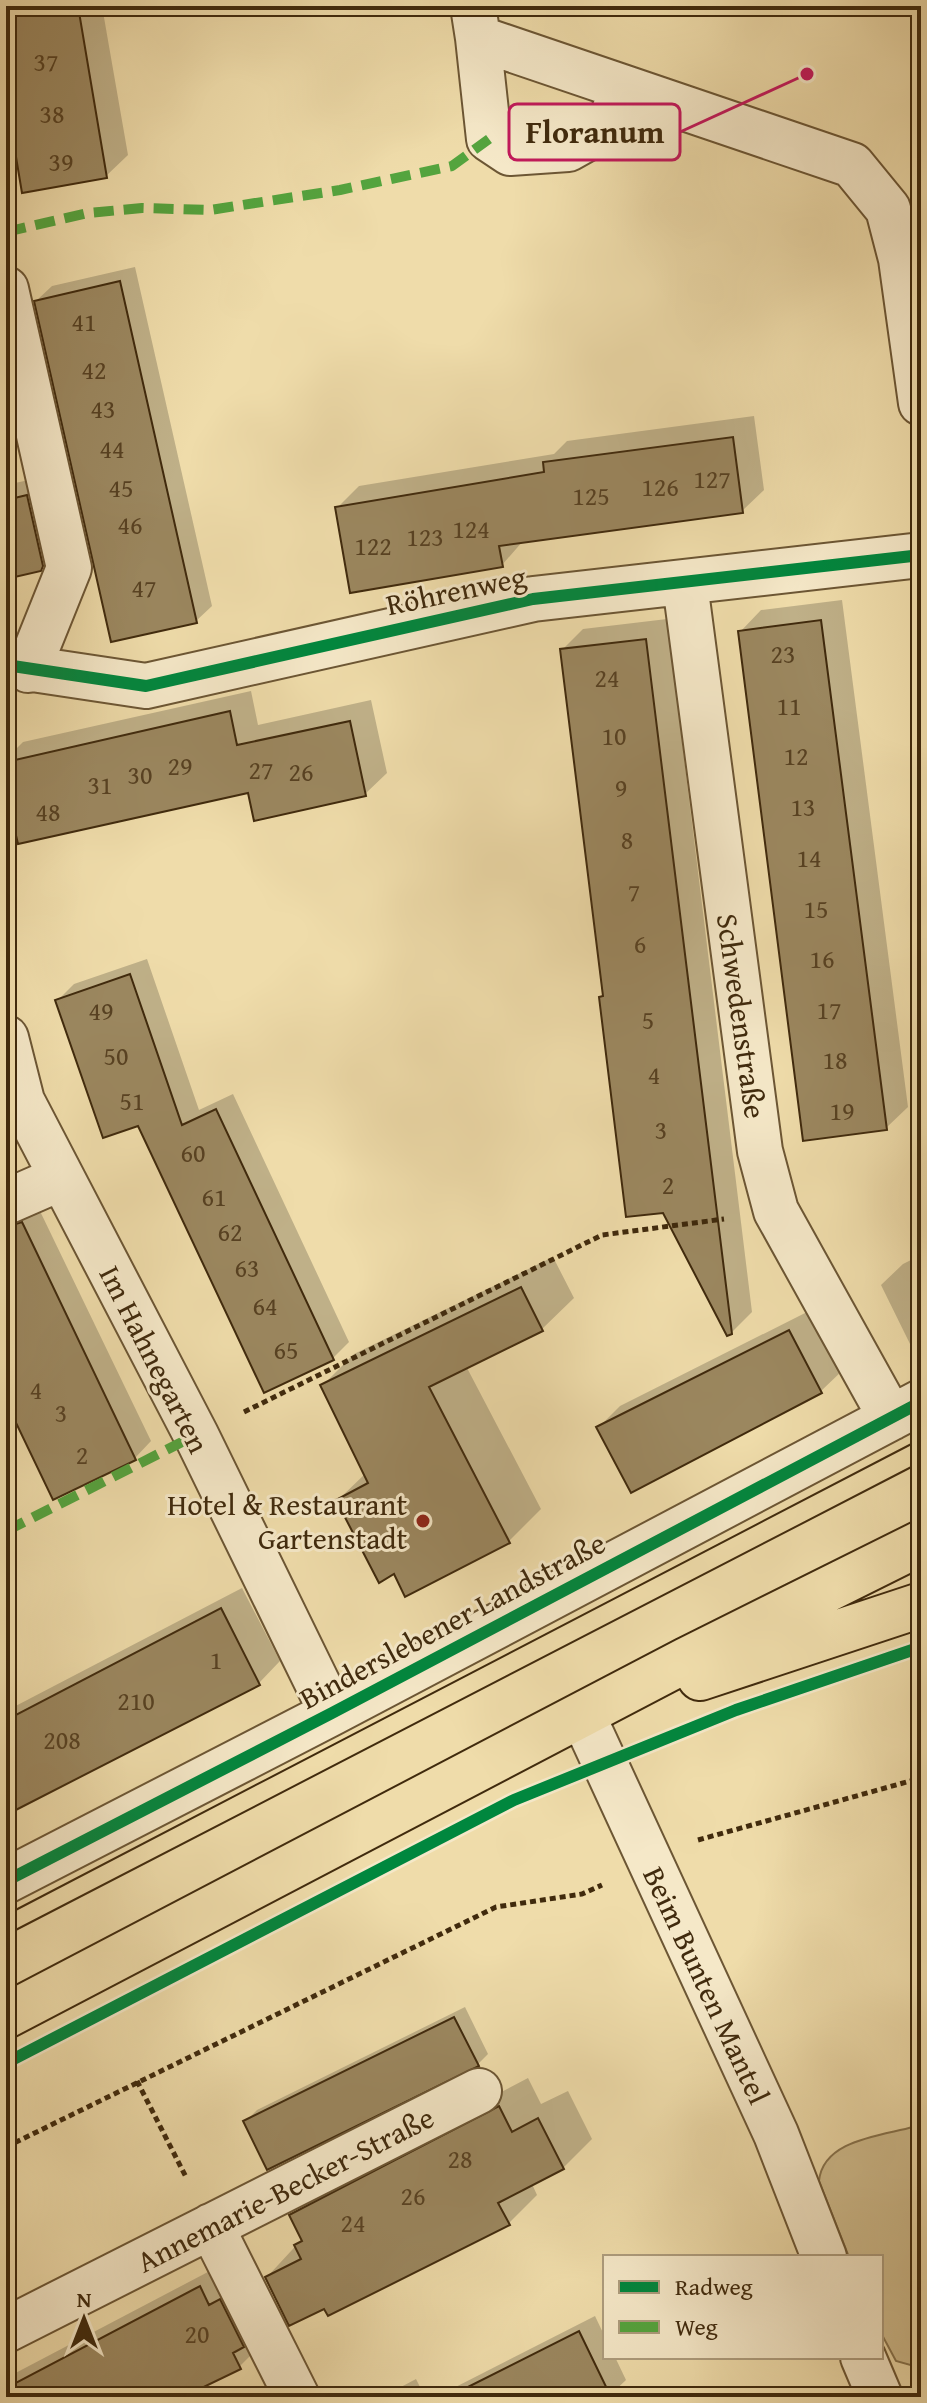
<svg xmlns="http://www.w3.org/2000/svg" width="927" height="2403" viewBox="0 0 927 2403" font-family="'Gentium Book Plus',serif">
	<rect width="100%" height="100%" fill="#efdcaa"/>
	<filter id="stains"><feTurbulence type="fractalNoise" baseFrequency=".0025" numOctaves="4"/><feColorMatrix values="0 0 0 0 .2 0 0 0 0 .09 0 0 0 0 .02 0 0 0 .5 -.17"/></filter>
	<radialGradient id="worn" r=".72"><stop offset=".6" stop-color="#630" stop-opacity="0"/><stop offset="1" stop-color="#630" stop-opacity=".3"/></radialGradient>
	<path fill="#d1be8f" stroke="#88744e" stroke-width="2" d="M913 2127H921V2364L914 2366 896 2361 881 2333V2257H849L819 2181C823 2140 880 2136 913 2127Z"/>
	<path fill="#0003" d="M6 6H102L128 155 106 176 6 86Z
		M135 267 212 606 196 621 36 301 52 286Z
		M754 416 764 490 742 511 523 541 502 565 337 508 359 486 554 454 567 441Z
		M47 476 60 549 40 570 6 577V485Z
		M842 600 908 1107 886 1128 740 632 761 610Z
		M667 619 752 1312 731 1333 665 1211 628 1215 562 650 583 629Z
		M251 691 258 725 371 700 387 773 365 794 6 784V759L23 742Z
		M147 959 199 1110 233 1094 349 1342 333 1358 139 1123 58 1000 74 984Z
		M6 1149 11 1161 6 1166Z
		M6 1204 38 1207 151 1441 135 1458 6 1398Z
		M921 1255V1341L911 1346 881 1285 903 1264Z
		M553 1257 574 1298 542 1329 466 1366 541 1509 509 1541 406 1594 395 1572 338 1500 366 1473 322 1386 354 1354Z
		M811 1310 843 1370 821 1391 632 1491 599 1427 620 1406Z
		M242 1588 280 1661 259 1683 6 1814V1711Z
		M465 2007 488 2054 477 2065 246 2121 257 2110Z
		M528 2078 541 2104 568 2091 592 2139 563 2168 532 2184 537 2195 508 2224 325 2307 267 2277 303 2238 292 2215 321 2186Z
		M225 2263 264 2342 239 2367 176 2397H6V2378Z
		M595 2316 605 2337V2357H615L626 2380 608 2397H436Z
		M416 2379 425 2397H382Z"/>
	<path fill="#9b875f" stroke="#402a0d" stroke-width="2" d="M6 6H78L107 178 22 193 6 97Z
		M120 281 197 623 111 642 34 301Z
		M733 437 743 513 499 546 503 567 350 593 335 507 544 472 543 462Z
		M27 495 43 566 41 571 6 579V500Z
		M821 620 887 1130 803 1141 738 631Z
		M646 639 732 1334 727 1336 663 1213 626 1217 599 997 603 996 560 649Z
		M230 711 237 745 350 721 366 796 254 821 248 793 18 844 6 793V762Z
		M130 974 182 1125 216 1109 334 1360 264 1393 138 1126 103 1138 55 1000Z
		M22 1222 136 1460 53 1500 6 1402V1227Z
		M521 1287 543 1331 429 1387 510 1543 405 1597 394 1574 379 1583 336 1500 368 1483 320 1385Z
		M789 1330 822 1393 631 1493 596 1427Z
		M221 1608 260 1685 6 1815V1720Z
		M454 2017 479 2066 267 2170 243 2121Z
		M499 2106 512 2132 538 2118 564 2169 498 2203 510 2225 328 2316 324 2309 289 2326 265 2277 301 2259 294 2245 302 2241 289 2215Z
		M200 2286 209 2305 220 2299 244 2347 233 2353 241 2369 183 2397H6V2388Z
		M579 2331 611 2397H448Z"/>
	<g fill="none" stroke-linecap="round" stroke-linejoin="round">
		<defs>
			<path id="minor" d="M473 6 478 38 852 165 888 209 901 259 921 403
				M478 38 489 139 510 153 568 149 609 126 622 88
				M6 289 69 568 28 670
				M685 584 760 1151 776 1211 891 1418
				M6 665 146 686 533 599 921 555
				M6 1038 22 1101 196 1435 332 1713
				M6 1202 61 1178
				M583 1716 776 2134 824 2257
				M6 1881 332 1713 921 1402
				M211 2226 297 2397
				M6 2330 479 2091
				M863 2357 880 2397"/>
			<path id="major" d="M700 1678 921 1605
				M6 2016 686 1660 921 1543"/>
		</defs>
		<use href="#minor" stroke="#6c5634" stroke-width="48"/>
		<use href="#major" stroke="#402a0d" stroke-width="48"/>
		<path stroke="#402a0d" stroke-width="5" stroke-dasharray="6 4" stroke-linecap="butt" d="M244 1412 602 1235 724 1219
			M698 1840 921 1778
			M137 2081 187 2179
			M6 2147 496 1907 582 1894 602 1885"/>
		<use href="#minor" stroke="#f5e8c8" stroke-width="44"/>
		<use href="#major" stroke="#efdcaa" stroke-width="44"/>
		<path stroke="#402a0d" stroke-width="2" d="M6 1915 921 1439
			M6 1935 921 1462"/>
		<path stroke="#54a43e" stroke-width="10" stroke-dasharray="20 10" stroke-linecap="butt" d="M6 232 88 213 142 208 210 210 340 190 452 166 489 139
			M6 1531 196 1435"/>
		<defs>
			<path id="cycleway" d="M6 665 146 686 533 599 921 555
				M6 1881 332 1713 921 1402
				M6 2063 514 1800 736 1710 921 1647"/>
		</defs>
		<use href="#cycleway" stroke="#f5e8c8" stroke-width="17"/>
		<use href="#cycleway" stroke="#00873e" stroke-width="12"/>
	</g>
	<circle fill="#8f2418" stroke="#f5e8c8" stroke-width="3" cx="423" cy="1521" r="8"/>
	<g text-anchor="middle" dominant-baseline="central" stroke-width="6" stroke-linejoin="round" paint-order="stroke">
		<g font-size="26" fill="#574122">
			<text x="46" y="61">37</text>
			<text x="52" y="113">38</text>
			<text x="61" y="161">39</text>
			<text x="84" y="321">41</text>
			<text x="94" y="369">42</text>
			<text x="103" y="408">43</text>
			<text x="112" y="448">44</text>
			<text x="712" y="478">127</text>
			<text x="660" y="486">126</text>
			<text x="121" y="487">45</text>
			<text x="591" y="495">125</text>
			<text x="130" y="524">46</text>
			<text x="471" y="528">124</text>
			<text x="425" y="536">123</text>
			<text x="373" y="545">122</text>
			<text x="144" y="587">47</text>
			<text x="783" y="653">23</text>
			<text x="607" y="677">24</text>
			<text x="789" y="705">11</text>
			<text x="614" y="735">10</text>
			<text x="796" y="755">12</text>
			<text x="180" y="765">29</text>
			<text x="261" y="769">27</text>
			<text x="301" y="771">26</text>
			<text x="140" y="774">30</text>
			<text x="100" y="784">31</text>
			<text x="621" y="787">9</text>
			<text x="803" y="806">13</text>
			<text x="48" y="811">48</text>
			<text x="627" y="839">8</text>
			<text x="809" y="857">14</text>
			<text x="634" y="891">7</text>
			<text x="816" y="908">15</text>
			<text x="640" y="943">6</text>
			<text x="822" y="958">16</text>
			<text x="829" y="1009">17</text>
			<text x="101" y="1010">49</text>
			<text x="648" y="1019">5</text>
			<text x="116" y="1055">50</text>
			<text x="835" y="1059">18</text>
			<text x="654" y="1074">4</text>
			<text x="132" y="1100">51</text>
			<text x="842" y="1110">19</text>
			<text x="661" y="1129">3</text>
			<text x="193" y="1152">60</text>
			<text x="668" y="1184">2</text>
			<text x="214" y="1196">61</text>
			<text x="230" y="1231">62</text>
			<text x="247" y="1267">63</text>
			<text x="265" y="1305">64</text>
			<text x="286" y="1349">65</text>
			<text x="36" y="1389">4</text>
			<text x="61" y="1412">3</text>
			<text x="82" y="1454">2</text>
			<text x="216" y="1659">1</text>
			<text x="136" y="1700">210</text>
			<text x="62" y="1739">208</text>
			<text x="460" y="2158">28</text>
			<text x="413" y="2195">26</text>
			<text x="353" y="2222">24</text>
			<text x="197" y="2333">20</text>
		</g>
		<g font-size="30" fill="#402a0d" stroke="#f5e8c8">
			<text transform="translate(456 590) rotate(-12)">Röhrenweg</text>
			<text transform="translate(742 1016) rotate(82)">Schwedenstraße</text>
			<text transform="translate(155 1359) rotate(63)">Im Hahnegarten</text>
			<text transform="translate(452 1620) rotate(-28)">Binderslebener Landstraße</text>
			<text transform="translate(707 1985) rotate(65)">Beim Bunten Mantel</text>
			<text transform="translate(285 2189) rotate(-27)">Annemarie-Becker-Straße</text>
		</g>
		<g font-size="30" fill="#402a0d" stroke="#f5e8c8" text-anchor="end">
			<text x="407" y="1504">Hotel &amp; Restaurant<tspan x="407" dy="34">Gartenstadt</tspan></text>
		</g>
	</g>
	<path fill="none" stroke="#c2185b" stroke-width="3" d="M807 74L680 132"/>
	<circle fill="#c2185b" stroke="#f5e8c8" stroke-width="3" cx="807" cy="74" r="8"/>
	<rect fill="#f5e8c8" stroke="#c2185b" stroke-width="3" x="509" y="104" width="171" height="56" rx="8"/>
	<g font-size="32" text-anchor="middle" font-weight="bold" fill="#402a0d">
		<text x="595" y="143">Floranum</text>
	</g>
	<rect width="927" height="2403" fill="none" stroke="#efdcaa" stroke-width="32"/>
	<rect x="8" y="8" width="911" height="2387" fill="none" stroke="#402a0d" stroke-width="4"/>
	<rect x="16" y="16" width="895" height="2371" fill="none" stroke="#402a0d" stroke-width="2"/>
	<rect x="603" y="2255" width="280" height="104" fill="#f5e8c8" stroke="#ad9c7d" stroke-width="2"/>
	<rect x="619" y="2281" width="40" height="12" fill="#00873e" stroke="#ad9c7d" stroke-width="2"/>
	<text x="675" y="2295" font-size="24" fill="#402a0d">Radweg</text>
	<rect x="619" y="2321" width="40" height="12" fill="#54a43e" stroke="#ad9c7d" stroke-width="2"/>
	<text x="675" y="2335" font-size="24" fill="#402a0d">Weg</text>
	<g transform="translate(84 2319)" stroke="#f5e8c8" stroke-width="6" paint-order="stroke">
	<path d="M0-6L14 30L0 20L-14 30Z" fill="#402a0d"/>
	<text y="-12" font-size="22" font-weight="bold" text-anchor="middle" fill="#402a0d">N</text>
	</g>
	<rect width="100%" height="100%" filter="url(#stains)"/>
	<rect width="100%" height="100%" fill="url(#worn)"/>
</svg>
